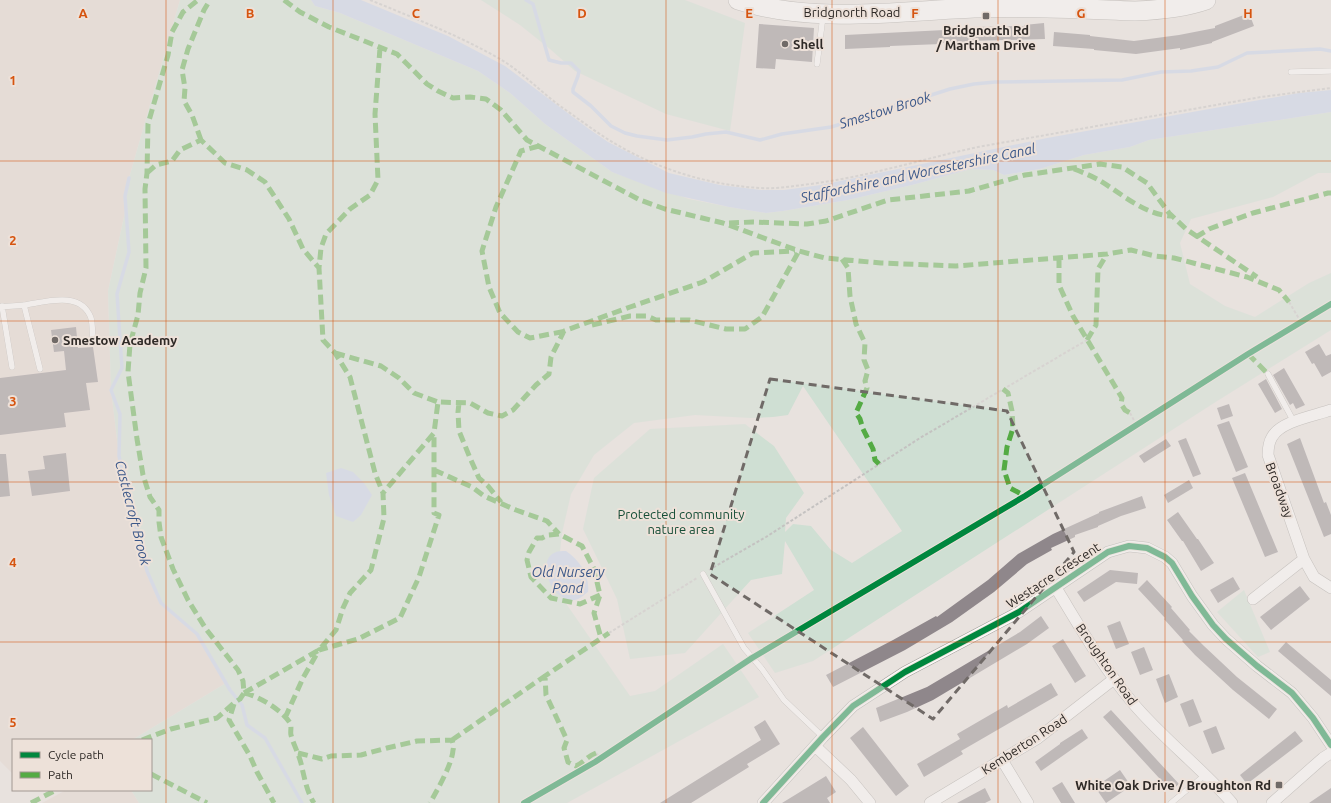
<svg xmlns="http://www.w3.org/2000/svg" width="1331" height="803" viewBox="0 0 1331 803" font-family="Ubuntu,sans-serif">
	<rect width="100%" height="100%" fill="#e8e2de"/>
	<path fill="#e3d5cd" d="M0 0H180L129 178 125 212 108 291 111 390 119 456 147 571 161 602 197 634 226 683 132 740H13V774L0 761Z
		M66 790H131L139 803H42Z"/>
	<path fill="#cfdfd3" d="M180 0H311L315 6 340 13 478 71 510 93 545 124 612 172 689 199 729 207 766 213 783 211 848 200 912 185 971 169 993 170 1004 175 1040 169 1084 155 1130 147 1149 140 1331 112V173H1318L1273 197 1191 219 1180 243 1190 284 1225 306 1255 317 1309 283 1331 273V330L1214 403 813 661 775 673 748 633 814 590 785 541 782 574 751 580 685 653 630 659 617 599 583 529 594 478 650 429 745 424 774 446 804 493 786 518 785 532 793 524 811 526 831 550 852 563 902 531 803 386 788 415 773 417 751 418 695 415 634 423 594 455 571 494 562 533 556 589 630 696 655 691 723 644 759 697 567 803H139L131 790H151V740H132L226 683 197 634 161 603 147 571 119 456 111 390 108 291 125 212 129 178Z
		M481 0H685L745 23 730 131 666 114 575 71 550 49 520 25Z
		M1244 590 1270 652 1258 657 1217 612Z"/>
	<path fill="#c4d1eb" d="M311 0H361L448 36 505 66 589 129 608 142 669 173 720 185 761 190H784L821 185 1047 138 1299 93 1331 90V112L1149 140 1130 147 1084 155 1040 169 1004 175 993 170 971 169 912 185 848 200 783 211 766 213 729 207 666 193 612 172 545 124 510 93 478 71 340 13 315 6Z
		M341 468 353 472 364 483 372 495 361 515 353 522 336 516 329 495 326 473Z
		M566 551C579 560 590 575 588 592 585 594 581 598 578 599 554 608 535 562 554 553 557 551 562 551 566 551Z"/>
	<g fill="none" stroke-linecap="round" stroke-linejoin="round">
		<path stroke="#c4d1eb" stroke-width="3.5" d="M526 0 533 4 549 60 561 63H571L579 71 578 76 573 89V92L591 106 611 126 625 133 637 136 667 140 692 137 706 134 726 132 760 140 782 134 831 127 871 115 893 106 925 97 950 89 974 84 995 82 1122 80 1161 72 1191 71 1218 67 1247 53 1320 49 1331 51
			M129 178 125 196 129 252 117 294 122 368 111 390 120 414 119 456 147 571 161 603 197 634 230 690 242 705 247 725 265 738 302 803"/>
	</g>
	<path fill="#8f878b" d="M1249 13 1254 26 1212 42V43L1180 50V48L1136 54 1094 50V49L1053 46 1054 32 1090 35V36L1134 41 1179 35 1215 28V26Z
		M1044 23 1045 39 965 41V42L941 43V44L890 46V47L845 49V35L945 30V29L972 28V27L1024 26V25Z
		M759 24 814 28 812 62 776 59 775 69 756 68Z
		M76 327 78 348 93 347 98 382 86 383 90 410 64 413 66 427 0 435V378L66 370 64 351 54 352 51 330Z
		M1319 344 1326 356 1331 354V372L1322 377 1314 363 1312 364 1305 352Z
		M1284 368 1305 405 1296 409 1293 403 1290 405 1273 375Z
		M1266 379 1282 409 1275 413 1258 384Z
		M1229 404 1233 416 1221 420 1217 408Z
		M1229 421 1248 467 1236 472 1217 425Z
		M1186 438 1201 474 1193 477 1178 441Z
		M1300 438 1324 503 1326 502 1331 515V534L1324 537 1287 444Z
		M1166 439 1171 446 1144 463 1139 456Z
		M66 453 70 491 32 496 28 471 45 469 43 456Z
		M0 454H6L10 496 0 497Z
		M1245 473 1278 552 1265 557 1232 478Z
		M1189 480 1193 488 1168 503 1164 495Z
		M1142 496 1146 508 1121 516 1098 526V527L1075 535V537L1051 548 1052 550 1027 564 994 592 952 622 905 650 833 687 826 675 893 640 936 616 937 617 988 580 1018 554 1053 534 1099 513V512Z
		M1178 512 1197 539H1198L1214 563 1201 571 1183 541H1182L1167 520Z
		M1110 570 1138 573 1137 584 1116 582 1084 602 1077 592Z
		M1233 577 1240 589 1218 603 1210 590Z
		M1147 580 1172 607 1171 608 1190 630 1189 631 1204 646 1237 677 1277 709 1269 719 1233 690 1195 655 1182 641 1183 640 1164 619 1165 618 1138 589Z
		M1300 586 1310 599 1271 630 1260 617Z
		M1041 616 1049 628 1027 644 933 700 907 712 880 722 876 708 927 687 1020 632Z
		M1120 621 1129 644 1116 649 1107 626Z
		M1063 639 1086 676 1075 683 1052 646Z
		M1286 642 1331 680V696L1278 651Z
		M1144 647 1153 670 1140 675 1131 652Z
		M1169 674 1178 697 1165 703 1156 679Z
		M1051 683 1058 695 961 751 963 754 924 777 917 764 960 739 957 734 1007 705 1008 708Z
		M1193 699 1202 722 1189 727 1180 704Z
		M1111 710 1179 784 1171 791 1103 717Z
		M765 720 780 744 747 764 749 767 691 803H660L761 740 754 727Z
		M1216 726 1225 749 1212 754 1203 731Z
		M863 727 909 786 896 796 850 738Z
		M1082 729 1088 738 1041 771 1035 762 1060 744V743Z
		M1295 731 1303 741 1247 784 1240 775Z
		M1120 770 1131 786 1106 803 1095 787Z
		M826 776 836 792 827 798 830 803H782Z
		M1062 782 1075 803H1061L1052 788Z
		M985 788 991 800 985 803H957Z
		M1331 788V803H1309Z"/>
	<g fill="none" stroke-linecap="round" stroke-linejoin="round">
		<defs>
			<path id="service" d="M817 64 823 16
				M1291 72 1331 71
				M24 305 40 369
				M2 306 12 367
				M0 307C8 306 17 306 25 305 45 302 81 290 91 318 93 325 92 335 93 343
				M1268 374 1294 422
				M703 574 744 648 762 669 784 700 823 737
				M1171 803 1205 775"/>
			<path id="minor" d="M1331 410C1314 416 1281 421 1272 437 1269 442 1268 449 1268 455L1304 559 1314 577 1331 588
				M1056 588C1080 627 1102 666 1132 702 1162 738 1201 767 1232 803
				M1253 599 1304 559
				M815 746 851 780 870 803
				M1002 760 1028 803
				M763 803 823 737 853 706 905 672 1019 612 1108 552 1129 546 1147 548 1165 557 1172 563 1192 596 1213 625 1226 639 1257 666 1292 693 1313 718 1331 745
				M930 803 1038 738 1114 679
				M1272 803 1323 758 1331 753"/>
			<path id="trunk" d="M738 0C810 24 899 11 974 8 1027 6 1081 9 1135 11 1160 10 1183 8 1206 0"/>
		</defs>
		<use href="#service" stroke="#9f9a97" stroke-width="6"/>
		<use href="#minor" stroke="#9f9a97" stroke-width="12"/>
		<use href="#trunk" stroke="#9f9a97" stroke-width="20"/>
		<path stroke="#c4c2c1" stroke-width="2" stroke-dasharray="3 2" stroke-linecap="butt" d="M370 0C414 18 458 35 500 59 522 72 540 91 560 106 576 117 593 130 609 140 654 168 707 185 760 188 777 189 793 186 810 184 867 177 922 159 978 147L1261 97 1331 88
			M1289 302 1301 322
			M1130 413 1136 424
			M709 570 766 537 920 438 1087 340
			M609 633 697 578
			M596 753 601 758"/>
		<use href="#service" stroke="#fcfbfa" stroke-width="5.5"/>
		<use href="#minor" stroke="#fcfbfa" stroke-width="11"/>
		<use href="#trunk" stroke="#fcfbfa" stroke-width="19"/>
		<path stroke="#54ab44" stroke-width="5" stroke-dasharray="10 5" stroke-linecap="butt" d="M284 0 300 12 329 27 397 54 427 84 438 91 453 98 470 97 486 99 501 110 527 140 640 200 665 209 723 223 799 251 825 258 881 263 956 266 1107 254 1131 250 1155 256 1174 258 1247 277 1279 290 1289 302
			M380 48 375 114 378 180 370 195 350 209 326 234 321 248 319 268 323 340 335 353 350 377 375 473 383 493
			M201 140 192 115 184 101 185 88 182 70 188 49 204 10 210 0
			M539 146 521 151 496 207 482 251 489 287 500 313 518 332 530 338 566 331
			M1074 169C1082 172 1089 175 1097 179 1120 192 1145 216 1173 216
			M147 173 156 165 172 161 180 150 201 140 225 163 247 170 265 182 289 219 303 249 319 268
			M729 223 753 222 807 224 826 221 888 200 969 191 1025 175 1100 164 1122 167 1147 183 1169 213 1186 229 1257 277
			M1196 237 1209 229 1253 213 1328 193H1331
			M1059 258V285L1073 316 1119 393 1122 398 1121 404 1125 410 1130 413
			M842 259 848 268 850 296 856 324 865 343 864 360 868 370 865 381 867 388 856 413 860 419 863 429 873 449 875 460 879 464
			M592 325 630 316H647L656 320H689L726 329H745L762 317 799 251
			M1087 340 1096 325 1098 269 1107 254
			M335 353 381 366 399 378 414 393 438 402
			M1248 354 1268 374
			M1003 389 1008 393 1012 411 1013 428 1007 447 1004 470 1010 488 1025 496
			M459 403 458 412 459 431 470 458 479 478 488 486 501 502
			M434 470 472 487 484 496 516 510 547 521 559 534
			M600 595 580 604 551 598 531 577 527 560 529 552 537 538H542L548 535 559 534 582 546 594 569 600 595 594 613 601 638
			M244 693 319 650 336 630 343 608 350 593 371 570 384 518 383 493 434 433 438 402 470 403 488 413 502 416 513 410 536 385 549 374 551 357 564 331 630 307 703 282 753 253 795 251
			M244 693C259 696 282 710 290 723 292 727 290 732 291 735 294 746 300 756 302 768 305 780 307 792 314 803
			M234 704 229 720 250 756 257 772 274 803
			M285 718 303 678 319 650 358 639 400 618 419 577 439 515 434 513V433
			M142 740 171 729 217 718 234 703 240 699 244 693 243 681 238 670 206 629 188 600 173 569 161 537 159 522V510L150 497 143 475 137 439 128 372 130 344 138 315 140 293 146 268 145 189 147 173 148 124 168 55 172 32 183 12 198 0
			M452 740 545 676
			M298 753 322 759 331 756 361 755 387 748 417 741 452 740C453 743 454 747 453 750 452 765 437 790 430 803
			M596 753C588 756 584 762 576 766L568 762 564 748 567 740 546 695 545 676 609 633
			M151 774 207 803
			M31 803 56 790"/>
		<defs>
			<path id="cycleway" d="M524 803 595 762 752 658 1025 496 1248 354 1331 304
				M763 803 823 737 853 706 905 672 1019 612 1108 552 1129 546 1147 548 1165 557 1172 563 1192 596 1213 625 1226 639 1257 666 1292 693 1313 718 1331 745"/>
		</defs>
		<use href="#cycleway" stroke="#ede1d9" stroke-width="8"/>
		<use href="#cycleway" stroke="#00873e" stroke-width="6"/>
	</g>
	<path d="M0 0H1331V803H0ZM770 379 1007 411 1074 552 933 719 710 574Z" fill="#e8e2de" fill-opacity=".55" fill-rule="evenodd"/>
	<path fill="none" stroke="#706a67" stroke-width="3" stroke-dasharray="8 5" stroke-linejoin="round" d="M770 379 1007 411 1074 552 933 719 710 574Z"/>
	<path fill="none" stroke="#d6540f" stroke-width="1" stroke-opacity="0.55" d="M166 0V803M333 0V803M499 0V803M666 0V803M832 0V803M998 0V803M1165 0V803M0 161H1331M0 321H1331M0 482H1331M0 642H1331"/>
	<g fill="#706a67" stroke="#ede1d9" stroke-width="1.5">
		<rect x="982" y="12" width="8" height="8" rx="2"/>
		<circle cx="785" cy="44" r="4"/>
		<circle cx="55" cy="340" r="4"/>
		<rect x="1275" y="781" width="8" height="8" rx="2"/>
	</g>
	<g text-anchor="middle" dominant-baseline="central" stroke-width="4" stroke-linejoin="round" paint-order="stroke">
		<g font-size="13" fill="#2f2a27" stroke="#ede1d9">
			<text x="852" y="12">Bridgnorth Road</text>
			<text transform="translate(1280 490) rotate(70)">Broadway</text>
			<text transform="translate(1053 575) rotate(-33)">Westacre Crescent</text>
			<text transform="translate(1107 664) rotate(55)">Broughton Road</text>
			<text transform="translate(1024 744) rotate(-33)">Kemberton Road</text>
		</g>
		<g font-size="13" font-weight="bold" fill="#2f2a27" stroke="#ede1d9" text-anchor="start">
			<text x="986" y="30" text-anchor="middle">Bridgnorth Rd<tspan x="986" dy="15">/ Martham Drive</tspan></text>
			<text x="793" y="44">Shell</text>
			<text x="63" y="340">Smestow Academy</text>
			<text x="1271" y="785" text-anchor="end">White Oak Drive / Broughton Rd</text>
		</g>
		<g font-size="13" fill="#154d36" stroke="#ede1d9">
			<text x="681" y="514">Protected community<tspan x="681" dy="15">nature area</tspan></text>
		</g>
		<g font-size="14" font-style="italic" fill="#3a5789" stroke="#ede1d9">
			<text transform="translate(885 110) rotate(-17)">Smestow Brook</text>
			<text transform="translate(918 173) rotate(-12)">Staffordshire and Worcestershire Canal</text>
			<text transform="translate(133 513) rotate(76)">Castlecroft Brook</text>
			<text x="568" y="572">Old Nursery<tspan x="568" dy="16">Pond</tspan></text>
		</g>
	</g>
	<g font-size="13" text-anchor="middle" font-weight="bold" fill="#d6540f" stroke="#ede1d9" stroke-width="4" stroke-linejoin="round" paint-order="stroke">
		<text x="83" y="18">A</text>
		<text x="250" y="18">B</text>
		<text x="416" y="18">C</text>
		<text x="582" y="18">D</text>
		<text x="749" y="18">E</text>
		<text x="915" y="18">F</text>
		<text x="1081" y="18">G</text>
		<text x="1248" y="18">H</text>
		<text x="13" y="85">1</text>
		<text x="13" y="245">2</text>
		<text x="13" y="406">3</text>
		<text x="13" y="567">4</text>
		<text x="13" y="727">5</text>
	</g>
	<rect x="12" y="739" width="140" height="52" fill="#ede1d9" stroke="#a19892"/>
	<rect x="20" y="752" width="20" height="6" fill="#00873e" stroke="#a19892"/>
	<text x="48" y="759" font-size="12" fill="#2f2a27">Cycle path</text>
	<rect x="20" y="772" width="20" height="6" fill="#54ab44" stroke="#a19892"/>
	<text x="48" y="779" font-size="12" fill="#2f2a27">Path</text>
</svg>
